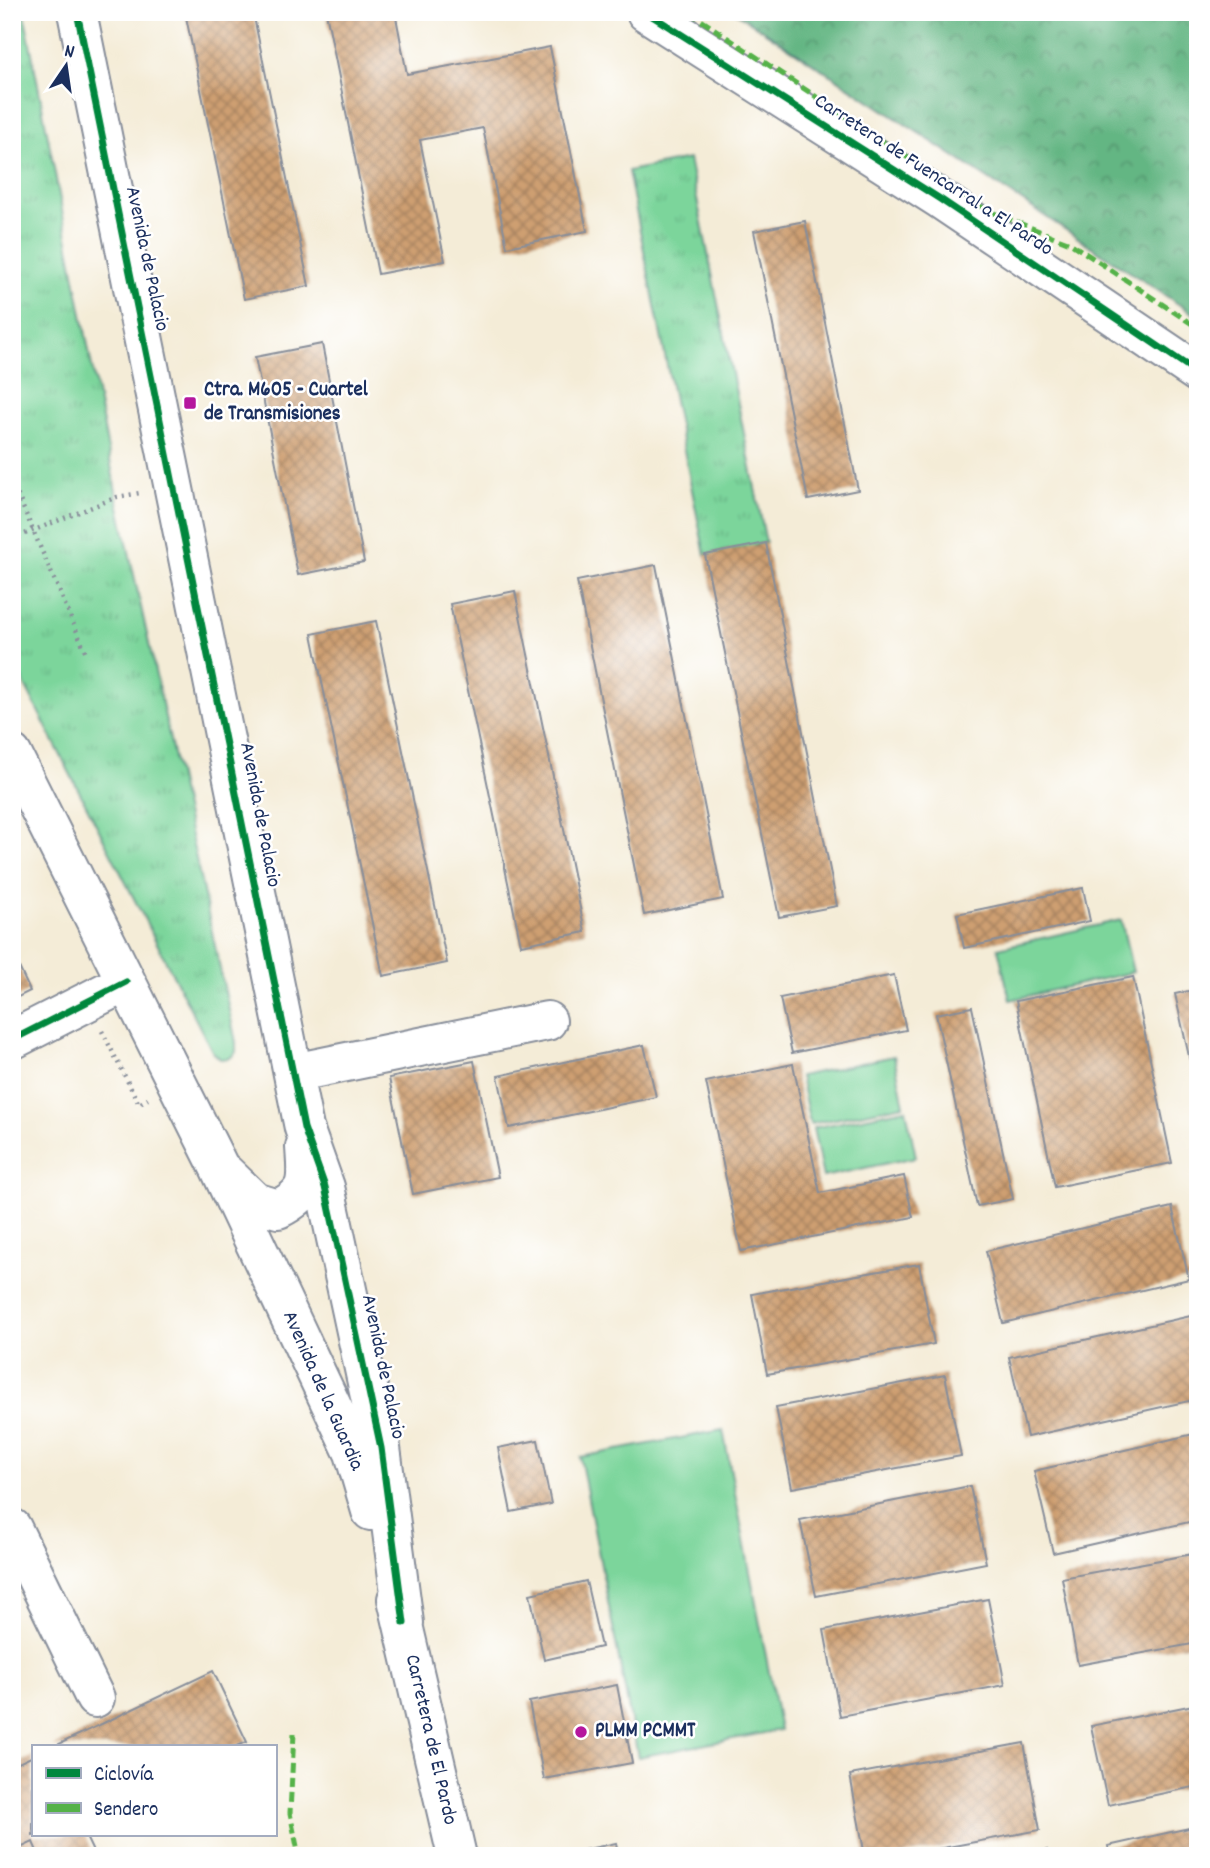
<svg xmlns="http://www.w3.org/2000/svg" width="1210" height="1868" viewBox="0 0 1210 1868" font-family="Dekko,sans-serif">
	<defs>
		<pattern id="grass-tufts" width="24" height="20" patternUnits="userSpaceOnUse" patternTransform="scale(1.75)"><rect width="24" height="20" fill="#7bd59b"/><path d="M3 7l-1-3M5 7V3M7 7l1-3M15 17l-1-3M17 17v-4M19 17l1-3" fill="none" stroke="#6ab788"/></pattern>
		<pattern id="forest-crowns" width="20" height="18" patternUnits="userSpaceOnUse" patternTransform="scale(1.75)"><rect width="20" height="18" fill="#64b683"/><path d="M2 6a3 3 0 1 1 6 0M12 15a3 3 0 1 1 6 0" fill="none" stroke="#52946e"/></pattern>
		<pattern id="building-cross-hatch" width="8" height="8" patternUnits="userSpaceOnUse" patternTransform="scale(1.75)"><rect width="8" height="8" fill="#ce9f71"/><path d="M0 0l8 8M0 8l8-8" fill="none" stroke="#a68260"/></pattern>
	</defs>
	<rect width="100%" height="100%" fill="#fff"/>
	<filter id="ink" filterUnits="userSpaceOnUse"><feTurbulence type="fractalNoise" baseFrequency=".0143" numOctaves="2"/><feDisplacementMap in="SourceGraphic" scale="14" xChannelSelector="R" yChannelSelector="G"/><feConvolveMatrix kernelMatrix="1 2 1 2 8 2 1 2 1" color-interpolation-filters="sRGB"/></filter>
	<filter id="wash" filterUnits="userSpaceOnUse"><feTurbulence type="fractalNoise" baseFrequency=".00686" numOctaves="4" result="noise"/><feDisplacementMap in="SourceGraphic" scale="28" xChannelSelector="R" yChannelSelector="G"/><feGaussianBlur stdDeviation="1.57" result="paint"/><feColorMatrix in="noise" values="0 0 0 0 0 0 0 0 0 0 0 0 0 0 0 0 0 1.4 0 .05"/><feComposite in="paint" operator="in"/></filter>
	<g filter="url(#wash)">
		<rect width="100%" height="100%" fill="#f4ecd7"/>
		<path fill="url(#grass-tufts)" stroke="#4b827c" stroke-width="2" d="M12 12H24L117 497 236 1042V1052L230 1058 220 1059 212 1051 12 660Z
			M689 159 766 543 705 555 628 171Z"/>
		<path fill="url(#forest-crowns)" stroke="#407270" stroke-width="2" d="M735 12H1198V317Z"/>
		<path fill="#7bd59b" stroke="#4b827c" stroke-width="2" d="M1121 920 1133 972 1010 1000 998 948Z
			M894 1056 904 1105 810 1124 800 1076Z
			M906 1109 916 1157 823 1177 813 1128Z
			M723 1430 780 1730 638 1757 580 1457Z"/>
		<g id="blocks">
			<path fill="url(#building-cross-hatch)" d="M185 12H253L309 286 244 299Z
				M326 12H395L407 74 550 47 587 231 507 247 483 128 420 140 445 261 378 274Z
				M805 221 858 490 808 500 754 231Z
				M322 344 364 562 298 575 255 357Z
				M766 543 837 906 779 917 705 555Z
				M656 565 723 899 644 915 577 581Z
				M515 591 585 932 521 945 450 604Z
				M376 621 447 963 383 976 312 634Z
				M1083 888 1090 921 964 948 957 914Z
				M12 952 30 991 12 1000Z
				M894 975 906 1030 792 1053 780 998Z
				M1133 977 1172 1163 1055 1187 1016 1001Z
				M1198 989V1092H1197L1175 994Z
				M972 1007 1013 1199 977 1206 936 1014Z
				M644 1045 656 1097 509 1128 498 1076Z
				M474 1061 498 1177 413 1194 389 1078Z
				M793 1064 820 1193 904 1176 913 1217 741 1251 706 1082Z
				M1172 1207 1189 1279 1003 1323 986 1251Z
				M919 1264 934 1344 767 1374 752 1294Z
				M1195 1315 1198 1399 1027 1437 1009 1357Z
				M945 1375 961 1456 792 1488 776 1407Z
				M1198 1433V1520L1053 1553 1034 1471Z
				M538 1440 551 1504 511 1512 498 1448Z
				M970 1486 986 1563 816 1596 800 1520Z
				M1198 1553V1643L1078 1665 1062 1578Z
				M586 1581 601 1647 544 1660 530 1594Z
				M988 1599 1005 1685 840 1716 824 1630Z
				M213 1671 247 1742 235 1747H53Z
				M617 1685 632 1763 544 1779 529 1702Z
				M1198 1704V1786L1108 1805 1091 1726Z
				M1024 1743 1040 1830 900 1856H865L850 1775Z
				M33 1756V1835H85L95 1856H39L33 1842 12 1852V1766Z
				M1198 1826V1856H1110L1108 1846Z
				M616 1843 618 1856H560V1855Z
				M1047 1850 1048 1856H1023V1855Z"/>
		</g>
	</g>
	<g filter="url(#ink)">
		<use href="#blocks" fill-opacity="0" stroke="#888e9a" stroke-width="2"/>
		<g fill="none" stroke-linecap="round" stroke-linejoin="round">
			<defs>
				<path id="minor" d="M77 12 304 1128 325 1187 381 1448 404 1623
					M646 12 940 199 1198 373
					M12 754 219 1167 354 1453 371 1511
					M12 1040 126 982
					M293 1073 547 1021
					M225 1173 255 1202 278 1209C311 1193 307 1180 305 1147
					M12 1528 95 1698
					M397 1599 457 1856"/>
			</defs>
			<use href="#minor" stroke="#888e9a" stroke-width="42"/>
			<path stroke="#888e9a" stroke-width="4.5" stroke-dasharray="2 5" stroke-linecap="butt" d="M12 482 87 655
				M12 539 117 497 140 493
				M102 1031 139 1104 148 1099"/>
			<use href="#minor" stroke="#fff" stroke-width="38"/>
			<path stroke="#55b248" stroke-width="5" stroke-dasharray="10 5" stroke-linecap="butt" d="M689 12 986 210 1070 243 1198 328
				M294 1733 290 1813 299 1856"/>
			<defs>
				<path id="cycleway" d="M77 12 304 1128 325 1187 381 1448 404 1623
					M646 12 940 199 1198 373
					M12 1040 126 982"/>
			</defs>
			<use href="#cycleway" stroke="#fff" stroke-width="11"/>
			<use href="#cycleway" stroke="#00873e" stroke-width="7"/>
		</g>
	</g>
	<g fill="#b5179e" stroke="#fff" stroke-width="2.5">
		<rect x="183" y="396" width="14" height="14" rx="3.5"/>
		<circle cx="581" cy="1732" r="7"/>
	</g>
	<g text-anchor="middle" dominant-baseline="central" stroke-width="5" stroke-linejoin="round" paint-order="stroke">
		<g font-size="21" fill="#1b2f5e" stroke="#fff">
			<text transform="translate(933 176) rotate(33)">Carretera de Fuencarral a El Pardo</text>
			<text transform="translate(146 259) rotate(78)">Avenida de Palacio</text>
			<text transform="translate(259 815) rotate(79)">Avenida de Palacio</text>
			<text transform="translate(382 1367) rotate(78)">Avenida de Palacio</text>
			<text transform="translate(322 1391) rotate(66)">Avenida de la Guardia</text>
			<text transform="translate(430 1740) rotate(77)">Carretera de El Pardo</text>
		</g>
		<g font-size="21" font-weight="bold" fill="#1b2f5e" stroke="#fff" text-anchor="start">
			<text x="204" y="391">Ctra. M605 - Cuartel<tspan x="204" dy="24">de Transmisiones</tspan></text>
			<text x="595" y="1732">PLMM PCMMT</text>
		</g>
	</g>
	<rect width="1210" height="1868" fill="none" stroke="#fff" stroke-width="42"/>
	<rect x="32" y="1745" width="245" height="91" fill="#ffffff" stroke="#a4acbf" stroke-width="2"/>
	<rect x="46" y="1768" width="35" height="10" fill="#00873e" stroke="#a4acbf" stroke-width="2"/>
	<text x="94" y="1780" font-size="21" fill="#1b2f5e">Ciclovía</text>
	<rect x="46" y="1803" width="35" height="10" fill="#55b248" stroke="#a4acbf" stroke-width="2"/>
	<text x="94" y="1815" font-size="21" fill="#1b2f5e">Sendero</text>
	<g transform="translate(66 66) rotate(13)" stroke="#ffffff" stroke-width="5" paint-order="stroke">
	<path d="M0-5L12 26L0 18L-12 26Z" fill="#1b2f5e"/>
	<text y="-10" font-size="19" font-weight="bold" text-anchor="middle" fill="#1b2f5e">N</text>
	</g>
</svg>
